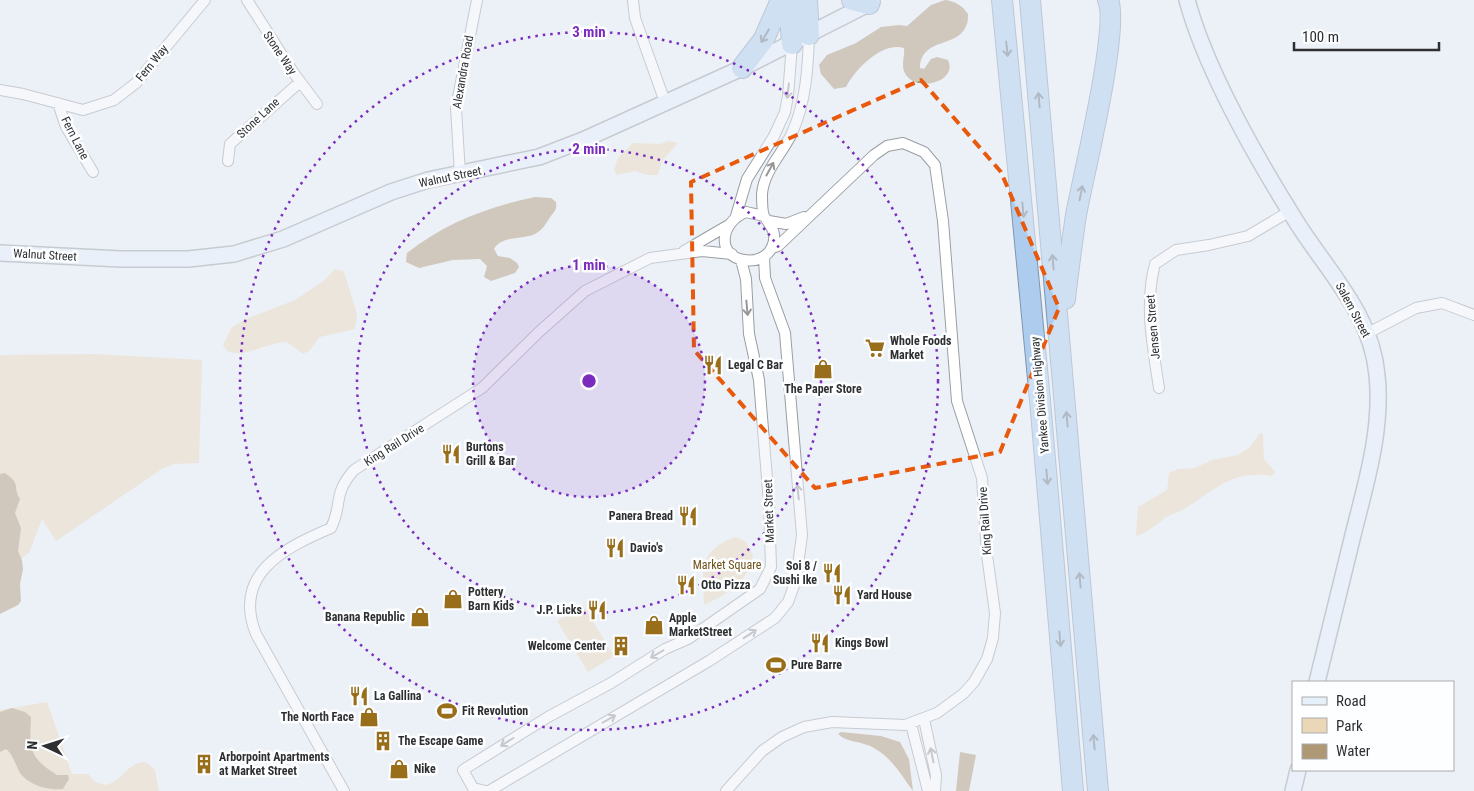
<svg xmlns="http://www.w3.org/2000/svg" width="1474" height="791" viewBox="0 0 1474 791" font-family="'Roboto Condensed',sans-serif">
	<rect width="100%" height="100%" fill="#ecf1f7"/>
	<path fill="#ead7b8" d="M668 141 678 143 662 161 658 175H648L635 171 617 175 614 170 618 158 633 143 661 144Z
		M335 269 343 271 345 275 357 314 355 329 320 337 309 351 303 354 287 342C267 342 246 359 227 351L223 345 232 327 246 319 295 300 325 280Z
		M93 354 202 360 199 463 174 464 162 469 56 541 42 519 29 553 0 574V355Z
		M1260 433 1263 434 1264 459 1275 472 1272 476C1233 470 1217 488 1186 508 1179 512 1171 514 1165 518 1156 525 1147 533 1136 536L1138 507 1167 490 1169 473 1178 469 1195 468 1212 460 1238 455 1250 447Z
		M735 537 745 541 753 555C746 585 730 592 704 605 703 569 697 552 735 537Z
		M583 605 614 656 588 672 557 621Z
		M47 702 72 774H88L95 782 106 785C123 781 128 761 146 762L155 770 159 791H0V710Z"/>
	<path fill="#ae9876" d="M945 0C955 1 963 6 968 14 968 18 968 23 966 26 958 48 921 37 920 68L924 69 931 59 937 57 948 60C958 82 917 92 906 75 900 67 905 56 904 48 883 41 855 69 846 87L834 89 821 74 819 65 827 55 856 43 881 27 899 25 907 26 931 5Z
		M535 197 551 198 556 202C557 209 555 211 551 216 546 223 543 230 535 234 522 240 502 235 494 249L498 256 510 258 517 263 519 267 515 273 491 281 484 277 487 266 480 259 453 260 419 268 406 262 407 253C445 223 487 207 535 197Z
		M5 473C22 485 12 486 20 499L15 513 21 528 18 551 22 560 23 569 20 584 21 601 18 605 0 614V474Z
		M12 708 25 712 31 717C30 748 27 756 57 775H68L69 779 63 789C48 791 24 784 18 769 14 761 13 755 6 749L0 752V712Z
		M841 732 881 736 900 742 909 759 913 791C901 775 892 758 874 748 863 741 847 743 838 734Z
		M960 752 976 755 969 791H956Z"/>
	<g fill="none" stroke-linecap="round" stroke-linejoin="round">
		<defs>
			<path id="minor" d="M247 0 293 72 317 104
				M633 0 635 18 665 102
				M0 90 23 94 83 110 114 100 136 83 205 0
				M58 103 66 127 93 172
				M228 161 230 144 300 82
				M460 174 456 108 477 0
				M736 216 747 179 774 136 785 112 788 96 792 44
				M764 216 746 212C720 222 716 256 744 260 755 262 767 258 772 247 778 233 771 227 764 216 762 212 762 199 762 194 764 170 783 153 792 133 806 102 808 68 809 35
				M769 221 786 224 804 217
				M684 251 727 226
				M1368 333 1416 308 1442 303 1474 315
				M1159 388C1153 348 1144 304 1155 264L1176 250 1209 245 1248 236 1290 211
				M924 719 936 775 935 791
				M911 724 928 791
				M344 791 256 634C232 574 284 548 331 528 343 504 332 495 354 470L482 388 540 331 585 291 650 258 702 251 732 254
				M486 791 473 788 463 770 548 717 611 683 665 649 688 639 760 589 771 567 769 503 759 380 749 334 746 279 741 260
				M489 791 709 661 775 618 788 602 796 580 802 535 785 333 765 278 764 257
				M726 791 762 751 782 737 804 727 832 722 905 725 937 713 963 694 974 682 987 659 993 638 995 613 987 555 982 478 957 401 943 221 935 165 924 152 903 143 887 146 874 155 778 246 772 248"/>
			<path id="secondary" d="M1187 0C1207 74 1258 161 1299 226 1330 274 1372 316 1377 375 1383 430 1365 486 1352 539 1340 587 1329 634 1317 682
				M0 253 121 259H188L234 254 283 239 391 192 428 180 539 157 583 140 742 68 872 2
				M1293 791 1298 770"/>
			<path id="motorway" d="M789 0 792 44
				M807 0 809 35
				M852 0 869 4
				M1002 0 1040 400 1073 791
				M1030 0 1098 791
				M742 68 764 39 781 0
				M1065 299C1068 271 1072 243 1076 215 1083 177 1120 27 1108 0"/>
		</defs>
		<use href="#minor" stroke="#999ea3" stroke-width="12"/>
		<use href="#secondary" stroke="#999ea3" stroke-width="18"/>
		<use href="#motorway" stroke="#8095ac" stroke-width="22"/>
		<use href="#minor" stroke="#fff" stroke-width="10"/>
		<use href="#secondary" stroke="#e6f0fa" stroke-width="15"/>
		<use href="#motorway" stroke="#adccee" stroke-width="20"/>
	</g>
	<defs><path id="oneway-shaft" d="M-6 0H5M1.5-3L5.5 0L1.5 3" fill="none" stroke-width="1.6" stroke-linecap="round" stroke-linejoin="round" transform="scale(1.25)"/></defs>
	<g stroke="#677686">
		<use href="#oneway-shaft" transform="translate(765 36) rotate(121)"/>
		<use href="#oneway-shaft" transform="translate(1007 49) rotate(84)"/>
		<use href="#oneway-shaft" transform="translate(1039 100) rotate(-95)"/>
		<use href="#oneway-shaft" transform="translate(1081 193) rotate(-79)"/>
		<use href="#oneway-shaft" transform="translate(1023 210) rotate(85)"/>
		<use href="#oneway-shaft" transform="translate(1053 262) rotate(-95)"/>
		<use href="#oneway-shaft" transform="translate(1067 419) rotate(-95)"/>
		<use href="#oneway-shaft" transform="translate(1047 477) rotate(85)"/>
		<use href="#oneway-shaft" transform="translate(1080 580) rotate(-95)"/>
		<use href="#oneway-shaft" transform="translate(1060 639) rotate(85)"/>
		<use href="#oneway-shaft" transform="translate(1094 742) rotate(-95)"/>
	</g>
	<g stroke="#969798">
		<use href="#oneway-shaft" transform="translate(788 91) rotate(97)"/>
		<use href="#oneway-shaft" transform="translate(770 169) rotate(-61)"/>
		<use href="#oneway-shaft" transform="translate(747 308) rotate(85)"/>
		<use href="#oneway-shaft" transform="translate(798 492) rotate(-96)"/>
		<use href="#oneway-shaft" transform="translate(750 634) rotate(-33)"/>
		<use href="#oneway-shaft" transform="translate(657 654) rotate(150)"/>
		<use href="#oneway-shaft" transform="translate(609 719) rotate(-30)"/>
		<use href="#oneway-shaft" transform="translate(507 742) rotate(148)"/>
		<use href="#oneway-shaft" transform="translate(932 755) rotate(-101)"/>
	</g>
	<path d="M0 0H1474V791H0ZM921 80 1001 172 1059 308 1000 452 815 488 694 350 691 182Z" fill="#ecf1f7" fill-opacity=".55" fill-rule="evenodd"/>
	<path fill="none" stroke="#e8590c" stroke-width="4" stroke-dasharray="10 6" stroke-linejoin="round" d="M921 80 1001 172 1059 308 1000 452 815 488 694 350 691 182Z"/>
	<circle cx="589" cy="381" r="116" fill="#7b2cbf" fill-opacity=".12"/>
	<g fill="none" stroke="#7b2cbf" stroke-width="2.5" stroke-dasharray="2.5 5">
		<circle cx="589" cy="381" r="116"/>
		<circle cx="589" cy="381" r="232"/>
		<circle cx="589" cy="381" r="349"/>
	</g>
	<defs>
		<symbol id="supermarket-bare" viewBox="-9 -9 18 18"><path d="M-6-5.5h2.5l.6 2H6L4.5 2H-2.5L-4.4-4H-6ZM-1.5 3.2a1.3 1.3 0 1 0 .1 0ZM3 3.2a1.3 1.3 0 1 0 .1 0Z" fill="#986e1b" stroke="#fdfeff" stroke-width="2.5" paint-order="stroke"/></symbol>
		<symbol id="restaurant-bare" viewBox="-9 -9 18 18"><path d="M-5-6h1v4h1v-4h1v4h1v-4h1v5L-1.5 .5V6h-2V.5L-5-1ZM5-6V6H3V1.5H1.5Q1.5-4 5-6Z" fill="#986e1b" stroke="#fdfeff" stroke-width="2.5" paint-order="stroke"/></symbol>
		<symbol id="shop-bare" viewBox="-9 -9 18 18"><path d="M-5-2.5h2.3a2.7 3.5 0 0 1 5.4 0H5L5.5 6h-11ZM-1.5-2.5h3a1.5 2.3 0 0 0-3 0Z" fill="#986e1b" stroke="#fdfeff" stroke-width="2.5" paint-order="stroke"/></symbol>
		<symbol id="building-bare" viewBox="-9 -9 18 18"><path d="M-4-6H4V6H1V3H-1V6H-4ZM-2.5-4.3h1.7v1.8h-1.7ZM.8-4.3h1.7v1.8H.8ZM-2.5-1h1.7V.8h-1.7ZM.8-1h1.7V.8H.8Z" fill="#986e1b" stroke="#fdfeff" stroke-width="2.5" paint-order="stroke"/></symbol>
		<symbol id="stadium-bare" viewBox="-9 -9 18 18"><path d="M0-5a6.5 5 0 1 0 0 10a6.5 5 0 1 0 0-10ZM-3.5-1.8h7v3.6h-7Z" fill="#986e1b" stroke="#fdfeff" stroke-width="2.5" paint-order="stroke"/></symbol>
	</defs>
	<g fill-rule="evenodd">
		<use href="#supermarket-bare" x="861" y="334" width="28" height="28"/>
		<use href="#restaurant-bare" x="699" y="351" width="28" height="28"/>
		<use href="#shop-bare" x="809" y="355" width="28" height="28"/>
		<use href="#restaurant-bare" x="437" y="440" width="28" height="28"/>
		<use href="#restaurant-bare" x="674" y="502" width="28" height="28"/>
		<use href="#restaurant-bare" x="601" y="534" width="28" height="28"/>
		<use href="#restaurant-bare" x="818" y="559" width="28" height="28"/>
		<use href="#restaurant-bare" x="672" y="571" width="28" height="28"/>
		<use href="#restaurant-bare" x="828" y="581" width="28" height="28"/>
		<use href="#shop-bare" x="439" y="585" width="28" height="28"/>
		<use href="#restaurant-bare" x="583" y="596" width="28" height="28"/>
		<use href="#shop-bare" x="406" y="603" width="28" height="28"/>
		<use href="#shop-bare" x="640" y="611" width="28" height="28"/>
		<use href="#restaurant-bare" x="806" y="629" width="28" height="28"/>
		<use href="#building-bare" x="607" y="632" width="28" height="28"/>
		<use href="#stadium-bare" x="762" y="651" width="28" height="28"/>
		<use href="#restaurant-bare" x="345" y="682" width="28" height="28"/>
		<use href="#stadium-bare" x="433" y="697" width="28" height="28"/>
		<use href="#shop-bare" x="355" y="703" width="28" height="28"/>
		<use href="#building-bare" x="369" y="727" width="28" height="28"/>
		<use href="#building-bare" x="190" y="750" width="28" height="28"/>
		<use href="#shop-bare" x="385" y="755" width="28" height="28"/>
	</g>
	<g text-anchor="middle" dominant-baseline="central" stroke-width="5" stroke-linejoin="round" paint-order="stroke">
		<g font-size="12" fill="#2d2f31" stroke="#fdfeff">
			<text transform="translate(280 53) rotate(56)">Stone Way</text>
			<text transform="translate(152 63) rotate(-51)">Fern Way</text>
			<text transform="translate(463 72) rotate(-80)">Alexandra Road</text>
			<text transform="translate(258 118) rotate(-43)">Stone Lane</text>
			<text transform="translate(75 138) rotate(63)">Fern Lane</text>
			<text transform="translate(450 177) rotate(-12)">Walnut Street</text>
			<text transform="translate(45 255) rotate(3)">Walnut Street</text>
			<text transform="translate(1353 310) rotate(62)">Salem Street</text>
			<text transform="translate(1153 327) rotate(-95)">Jensen Street</text>
			<text transform="translate(1040 395) rotate(-95)">Yankee Division Highway</text>
			<text transform="translate(394 445) rotate(-32)">King Rail Drive</text>
			<text transform="translate(769 511) rotate(-92)">Market Street</text>
			<text transform="translate(985 521) rotate(-94)">King Rail Drive</text>
		</g>
		<g font-size="12" font-weight="bold" fill="#2d2f31" stroke="#fdfeff" text-anchor="start">
			<text x="890" y="341">Whole Foods<tspan x="890" dy="14">Market</tspan></text>
			<text x="728" y="365">Legal C Bar</text>
			<text x="823" y="389" text-anchor="middle">The Paper Store</text>
			<text x="466" y="447">Burtons<tspan x="466" dy="14">Grill &amp; Bar</tspan></text>
			<text x="673" y="516" text-anchor="end">Panera Bread</text>
			<text x="630" y="548">Davio's</text>
			<text x="817" y="566" text-anchor="end">Soi 8 /<tspan x="817" dy="14">Sushi Ike</tspan></text>
			<text x="701" y="585">Otto Pizza</text>
			<text x="468" y="592">Pottery<tspan x="468" dy="14">Barn Kids</tspan></text>
			<text x="857" y="595">Yard House</text>
			<text x="582" y="610" text-anchor="end">J.P. Licks</text>
			<text x="405" y="617" text-anchor="end">Banana Republic</text>
			<text x="669" y="618">Apple<tspan x="669" dy="14">MarketStreet</tspan></text>
			<text x="835" y="643">Kings Bowl</text>
			<text x="606" y="646" text-anchor="end">Welcome Center</text>
			<text x="791" y="665">Pure Barre</text>
			<text x="374" y="696">La Gallina</text>
			<text x="462" y="711">Fit Revolution</text>
			<text x="354" y="717" text-anchor="end">The North Face</text>
			<text x="398" y="741">The Escape Game</text>
			<text x="219" y="757">Arborpoint Apartments<tspan x="219" dy="14">at Market Street</tspan></text>
			<text x="414" y="769">Nike</text>
		</g>
		<g font-size="12" fill="#6f5116" stroke="#fdfeff">
			<text x="727" y="565">Market Square</text>
		</g>
	</g>
	<circle cx="589" cy="381" r="8" fill="#7b2cbf" stroke="#fdfeff" stroke-width="2.5"/>
	<g font-size="15" text-anchor="middle" font-weight="bold" fill="#7b2cbf" stroke="#fdfeff" stroke-width="5" stroke-linejoin="round" paint-order="stroke">
		<text x="589" y="37">3 min</text>
		<text x="589" y="154">2 min</text>
		<text x="589" y="270">1 min</text>
	</g>
	<rect x="1292" y="681" width="162" height="90" fill="#fdfeff" stroke="#aaabad"/>
	<rect x="1302" y="697" width="25" height="8" fill="#e6f0fa" stroke="#aaabad"/>
	<text x="1336" y="706" font-size="15" fill="#2d2f31">Road</text>
	<rect x="1302" y="718" width="25" height="15" fill="#ead7b8" stroke="#aaabad"/>
	<text x="1336" y="731" font-size="15" fill="#2d2f31">Park</text>
	<rect x="1302" y="744" width="25" height="15" fill="#ae9876" stroke="#aaabad"/>
	<text x="1336" y="756" font-size="15" fill="#2d2f31">Water</text>
	<g transform="translate(45 746) rotate(274)" stroke="#fdfeff" stroke-width="4" paint-order="stroke">
	<path d="M0-4L9 19L0 12L-9 19Z" fill="#2d2f31"/>
	<text y="-8" font-size="14" font-weight="bold" text-anchor="middle" fill="#2d2f31">N</text>
	</g>
	<path d="M1294 42v8h145v-8" fill="none" stroke="#2d2f31" stroke-width="2.5"/>
	<text x="1302" y="42" font-size="15" fill="#2d2f31" stroke="#fdfeff" stroke-width="4" paint-order="stroke">100 m</text>
</svg>
